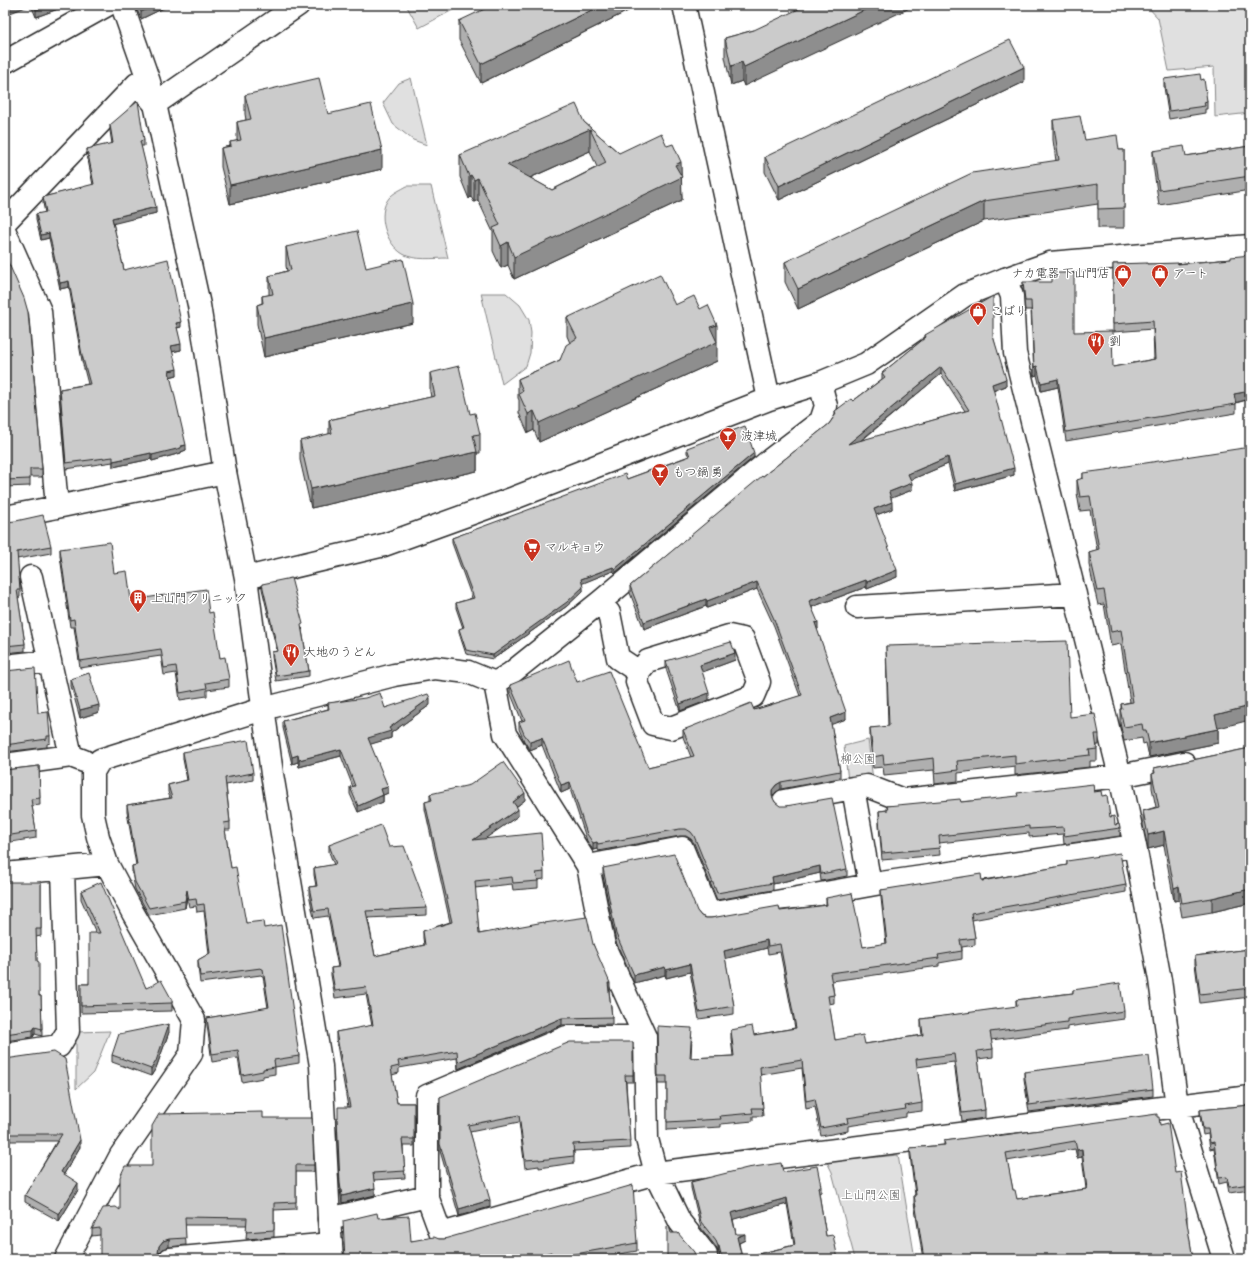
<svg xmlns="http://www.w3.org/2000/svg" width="1255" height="1264" viewBox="0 0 1255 1264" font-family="Pangolin,'Klee One',sans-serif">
	<rect width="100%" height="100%" fill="#fff"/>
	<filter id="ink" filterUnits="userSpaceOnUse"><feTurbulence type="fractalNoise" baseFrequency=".025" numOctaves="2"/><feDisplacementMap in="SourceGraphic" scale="8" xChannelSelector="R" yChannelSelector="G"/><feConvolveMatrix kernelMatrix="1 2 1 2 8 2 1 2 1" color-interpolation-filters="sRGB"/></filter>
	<g filter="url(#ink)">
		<path fill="#e0e0e0" stroke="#868686" d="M406 5H462L419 28Z
			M1146 5H1245L1250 32V113L1215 117 1214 67 1169 71 1158 18Z
			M411 78 427 145 413 140 393 124 383 103 399 83Z
			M407 186H431L448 258C435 258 414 261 403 254 386 244 376 214 389 198 393 193 402 189 407 186Z
			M481 293H506L520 305 529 320 531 333 530 353 526 366 502 384Z
			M868 740 875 796 850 798 844 746Z
			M110 1031 93 1073 76 1089V1032Z
			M898 1155 915 1259H855L832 1172 827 1162Z"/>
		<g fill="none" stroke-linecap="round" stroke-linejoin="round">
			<defs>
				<path id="street" d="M5 62 107 5
					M5 222 137 84 155 104
					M5 232 40 311 57 507
					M1005 279 1012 296 1015 353 1120 776 1135 846
					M5 517 57 507 225 472
					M31 577 71 756
					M600 602 609 613 618 658 639 672 648 661 729 636 743 639 759 682 753 696 671 728 653 724 637 682 639 672
					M857 607 1075 594
					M5 666 50 661
					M495 683 510 674 600 602 770 460 821 421 826 406 820 383
					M495 683 505 734 588 866
					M5 765 71 756 84 761
					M784 801 853 788
					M5 874 107 864 98 837 93 815V772L100 760 263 709 394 675 435 668 468 672 495 683
					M870 885 853 788 867 786 903 800 1120 776 1184 763
					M5 1054 59 1046 68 1031 63 869
					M427 1196 441 1234 656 1173 647 1139 645 1037
					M329 1219 427 1196V1096L567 1037H645L604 946 588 866 682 848 709 914 881 883 1135 846 1160 980 1177 1106 1250 1097
					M66 1259 121 1155 191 1054 194 1020 133 913 107 864
					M170 1259 331 1244
					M706 1259V1255L680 1222 656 1173 1177 1106 1224 1259"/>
				<path id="secondary" d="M122 5 149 82 155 104 199 305 225 472 246 578 272 774 321 1066 329 1219 332 1259
					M684 5 769 399
					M155 104 298 5
					M246 578 384 545 514 498 769 399 820 383 866 364 965 295 1005 279 1050 263 1250 246"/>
			</defs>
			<use href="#street" stroke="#2b2b2b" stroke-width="25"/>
			<use href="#secondary" stroke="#2b2b2b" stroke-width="25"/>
			<use href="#street" stroke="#fff" stroke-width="22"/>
			<use href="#secondary" stroke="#fff" stroke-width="22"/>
		</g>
		<path fill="#afafaf" stroke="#2b2b2b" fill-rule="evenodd" d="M31 5H69L36 17Z
			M135 5H170L141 19Z
			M636 5V7L481 83 459 40V21Z
			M754 30 744 86 742 81 731 85 725 57V38Z
			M1164 79 1201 80 1207 101V109H1205V113L1169 119 1164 87Z
			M1024 82 779 200 765 172V157Z
			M245 95 328 114 382 169 230 204 221 167V148L230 146V142L237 141V122L246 120 245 114Z
			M1053 120 1085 140 1119 150H1124V228H1098V204L984 221 798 309 785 282V262L1056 161 1053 140Z
			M584 122 619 153 681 177 682 200 514 279 508 265 501 268 493 251V232L478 200 474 202 471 197 469 199 460 177V155ZM590 151 597 167 552 190 530 178Z
			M110 125 144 140V146H141L156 213 113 223 124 270 181 327 177 328 181 350 172 352 177 375 170 377 186 450 181 452V453L152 461 151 459 113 467V462L66 469 60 389 88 384 82 361 69 287 60 289 49 238 41 240 36 220V214L45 213 43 203V197L93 185 87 155V149L112 144 110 131Z
			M1250 146V190L1159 205 1153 165V151L1186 156Z
			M286 247 366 268 413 323 264 357 257 324V305L262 303V296L269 295V276L287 271 286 266Z
			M5 255 42 469V477H30V486L5 487Z
			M1250 255V399L1236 403V413L1066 441 1058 387 1041 391 1037 375 1034 376 1031 310H1025L1023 290V282L1074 332 1113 367 1154 359 1153 329 1113 332V264H1178L1231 259Z
			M675 305 717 361 539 442 534 430 528 433 519 413V400L518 398V379L560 360 570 343 567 336V318Z
			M925 335 993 336 1006 386 993 391 1014 475 955 491 948 464 910 480 912 490 891 498 892 509 876 515 897 577 867 589 866 587 812 607 818 629 817 630 846 719 831 724 840 771V778L781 789 776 792 772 797 775 802 847 869V876L821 881 820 873 773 884V890L717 900 694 843 691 839 686 836H680L598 851 597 849 593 850 587 841 570 789 561 793 542 745 530 750 524 741 519 729V722L522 721 510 692V685L577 682 648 767 691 757 683 737V730L754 710 800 696 774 626 757 589 707 608 706 606 644 629 630 593V586L762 477 829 424 835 415V411L853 401 882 379V373L925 338ZM941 374 965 411 861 441Z
			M430 373 470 414 480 434V453H477V471L311 508 300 460V441L329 434V420L431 397 430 392Z
			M687 448 754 457 615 573 613 571 582 583 583 591 567 606 493 659 466 654 459 633V629L463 628 456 608V603L472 598 452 543V538L627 479 689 456 687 453Z
			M1083 473 1218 728V743L1149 757 1146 743 1143 744 1142 738 1124 741 1120 723V709H1121V704L1130 702 1121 644 1111 646 1104 604 1098 605 1089 565V552L1097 550 1090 510 1080 511 1077 493V480L1083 479Z
			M5 522 51 546V553L17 559 20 590V597L18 598 25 644V651L5 653Z
			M60 549 114 573 131 600 209 613 220 658 229 679V687L207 690V696L180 700 176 673 164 675 161 656 80 668 74 627H70L60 556Z
			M262 584 303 629 302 630 309 671V676L276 681 272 657V652L277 651 262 589Z
			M886 646 1070 717 1099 734V745H1097V761H1090V767L1015 775V766L958 773V781L935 784 934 770 884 775 883 767 873 768 870 740V728L888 727Z
			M735 660 702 672 709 700 680 711 666 669V661Z
			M5 671 38 713 50 736V743L47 744V747L5 752Z
			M71 679 99 712 80 718 71 686Z
			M328 703 385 708 430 705 391 733V738L370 744 388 793 383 795V802L358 812 350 794V787H353L341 756 299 767 298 762 292 764 283 728V721L328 709Z
			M1250 748V903L1212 912 1182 917 1179 900 1174 901 1164 845 1148 849 1143 825V811L1156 807 1152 788V774H1154V768Z
			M183 752 253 773V780L226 785 230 822V830H225L231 868 246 923 264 928 299 1056V1063L275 1067V1074L263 1076V1078L242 1082 238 1058 212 1062 207 1025V1018L268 1008 263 976H262L261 975 200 983 198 967V960L209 954 204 911 197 912 196 906 189 907 187 897 185 908 149 915 135 889 132 873V866L136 865 127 812V805L170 798 168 792V785L187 780 183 759Z
			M39 766 40 805 32 806 36 831V838L5 843V770Z
			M1094 792 1102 796 1110 817 1115 825 1120 828V836L1064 844 1063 834 1029 837V833L939 843 940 855 882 860 879 826V811L887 810V806L961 802Z
			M430 794 525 800 516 807 518 816 485 838 544 872V879L538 880V888L513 890 512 884 475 888 479 934 544 923 593 944 610 990H609L612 1017V1024L562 1025 458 1069 457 1058 399 1068V1073L392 1075 397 1103H414V1146H403L405 1178 374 1180 375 1195 342 1203 340 1190 337 1118H338L348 1107 336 1039V1032L372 1026 366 994 335 998 331 975V968L338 967 328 916 314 918 309 894V887L316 886 314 875V868L334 865 329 852V845L389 847 427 908V915L368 918 375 956 424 945 423 938V931L450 922 425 809V802L430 801Z
			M1067 861 1126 885V892L972 920 975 938V945L962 947V959L939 963V966L832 981 834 995V1003L829 1004 835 1040 865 1044 922 1035 921 1027V1019L1016 1007V1000L1073 993V990L1124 1011V1019L1067 1027V1030L991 1040 993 1049V1057L978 1059 985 1110V1118L962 1121 954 1062 917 1067 922 1103V1111L906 1113V1117L848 1126V1131L821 1136 815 1107 806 1109 802 1068 760 1075 763 1116H753V1121L721 1124V1127L667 1130V1084H658L657 1034 692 1036 691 1058 733 1056 731 1038V1030L754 1035 795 1028 780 952 768 954 767 948 725 958 734 1006V1014L699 1019 690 972 666 978 665 975 634 983 616 942 603 876V868L697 911 701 916 706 918H711L826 905V898L863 947 886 944 881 898V890L982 881 1067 865Z
			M41 882V936L36 937 37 961 39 996H41L42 1036 35 1034 33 1037 5 1041V886Z
			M81 891 146 988 172 1000V1011L81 1013V984H89L96 933 81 899Z
			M1250 949V997L1200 1003 1195 964V956Z
			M169 1032 156 1068 151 1076 112 1062V1055Z
			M633 1042V1082H626L630 1148 574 1151V1163L539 1168V1166L525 1168 519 1122 470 1132 490 1207 459 1216 440 1151V1097Z
			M5 1059 80 1147 64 1174 78 1190 59 1221 25 1202V1195L57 1141H5Z
			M1024 1072 1153 1089V1096L1029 1112 1024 1079Z
			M1250 1105V1190L1229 1193 1227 1182 1219 1184 1214 1148 1210 1149 1208 1134 1203 1135 1200 1116V1110Z
			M1157 1117 1160 1125 1187 1217V1225L1193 1259H923L914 1203V1195H915L910 1155V1148L944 1145V1141ZM1075 1149 1077 1158 1082 1157 1086 1189 1017 1199 1013 1190 1007 1161Z
			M263 1118 314 1165V1172H296V1209L274 1210V1237L246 1239 247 1225H185L186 1245 169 1247 163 1249 159 1253V1255L100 1235 92 1236V1229L120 1209 152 1166Z
			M783 1172 821 1186V1192L819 1193 826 1236 838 1259H720L719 1252H718L716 1247 701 1228 691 1188V1182ZM787 1204 794 1245 742 1258 739 1243 745 1240 736 1234 733 1219Z
			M378 1218 411 1241 439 1239 637 1243V1251L590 1259H345Z"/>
		<path fill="#8e8e8e" stroke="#2b2b2b" d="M13 5H31L5 15V8Z
			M50 5H69L36 17V10Z
			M155 5H170L141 19V12Z
			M602 5H636V7L481 83V64Z
			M875 5H916L744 86V67Z
			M742 62V81L731 85V66Z
			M1024 67V82L779 200V186Z
			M590 129V151L507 188V165Z
			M382 150V169L230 204V185Z
			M681 162 682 200 514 279V257Z
			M471 175V197L469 199V176Z
			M478 178V200L474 202V180Z
			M984 201V221L798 309V289Z
			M156 207V213L112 224V218Z
			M49 233V238L41 240V235Z
			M508 242V265L501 268V246Z
			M69 281V287L60 289V283Z
			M413 304V323L264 357V338Z
			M181 322V327L176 328V323Z
			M717 325V361L539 442V423L710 327Z
			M181 344V350L171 352V346Z
			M1037 366V375L1034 376V367Z
			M941 367V374L848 451V444Z
			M177 369V375L169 377V371Z
			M1006 379V386L992 391V384Z
			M1058 379V387L1041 391V383Z
			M1250 391V399L1234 403V394Z
			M534 411V430L528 433V414Z
			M186 445V450L181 452V453L152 461V455Z
			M477 452V471L311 508V489Z
			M151 453V459L113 467V461Z
			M754 453V457L615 573V569Z
			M948 457V464L908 481V474Z
			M1014 468V475L955 491V484Z
			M912 483V490L889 499V492Z
			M892 502V509L874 516V509Z
			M613 567V571L581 584V579Z
			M897 570V577L867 589V582Z
			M866 580V587L809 608V601Z
			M757 582V589L707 608V601Z
			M583 587V591L567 606 493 659V655Z
			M706 599V606L644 629V622Z
			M818 622V629L815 631V623Z
			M735 653V660L700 673V665Z
			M709 693V700L680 711V704Z
			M430 698V705L391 733V738L368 745V738L389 728Z
			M99 705V712L80 718V710Z
			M1250 706V720L1215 729V715Z
			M846 712V719L830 725V718Z
			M1218 729V743L1149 757V743Z
			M542 738V745L530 750V742Z
			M341 749V756L299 767V760Z
			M298 755V762L292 764V757Z
			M570 782V789L561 793V785Z
			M781 782V789L776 792 772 797V803V790L776 785Z
			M388 787V793L381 796V789Z
			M525 793V800L513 809V802Z
			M383 795V802L358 812V806Z
			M518 809V816L473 847V840Z
			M1164 831V845L1148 849V835Z
			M597 842V849L593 850V843Z
			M820 866V873L773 884 772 877Z
			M1179 886V900L1174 901V888Z
			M1250 889V903L1212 912V898Z
			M187 890V897L185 908V901Z
			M767 940V948L724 959V951Z
			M690 964V972L666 978V970Z
			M665 967V975L634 983V975Z
			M608 983H610V990H608Z
			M562 1018V1025L458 1069V1062Z
			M169 1024V1032L156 1068 151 1076V1069Z
			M35 1027V1034L33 1037V1030Z
			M80 1140V1147L61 1179V1172Z
			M1082 1149V1157L1077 1158V1150Z
			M78 1183V1190L59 1221V1214Z
			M375 1188V1195L342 1203V1196Z
			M787 1198V1204L731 1220V1213Z
			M490 1200V1207L459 1216V1209Z
			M745 1234V1240L737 1244V1237Z
			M169 1239V1247L163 1249 159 1253 158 1259V1253L159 1246 163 1241Z
			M718 1246H719V1252H718Z
			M551 1252V1259H526Z
			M695 1256V1259H688Z"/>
		<path fill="#cbcbcb" stroke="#2b2b2b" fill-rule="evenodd" d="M5 5H13L5 8Z
			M34 5H50L36 10Z
			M138 5H155L141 12Z
			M493 5H602L481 64 459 21Z
			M807 5H875L744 67 742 62 731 66 725 38 754 30Z
			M1010 40 1024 67 779 186 765 157Z
			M1200 74 1201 80 1204 79 1207 101 1204 102 1205 106 1169 111 1164 79Z
			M319 78 328 114 371 104 382 150 230 185 221 148 231 146 230 142 241 140 237 122 251 119 245 95Z
			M138 101 144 140 140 141 156 207 112 218 124 270 168 259 181 322 176 323 181 344 171 346 177 369 169 371 186 445 181 446V448L152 455 151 453 113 461V457L66 463 60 389 90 384 82 355 69 281 60 283 49 233 41 235 36 214 46 212 43 197 94 184 87 149 113 143 110 125Z
			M576 104 584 122 619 153 661 133 667 146 673 144 681 162 675 165 682 177 514 257 508 242 501 246 493 228 500 225 478 178 474 180 471 175 469 176 460 155ZM590 129 606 163 552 190 507 165Z
			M1080 116 1085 140 1117 135 1119 150H1124V208L1098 209V184L984 201 798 289 785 262 972 173 1059 160 1053 120Z
			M1184 146 1186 156 1250 146V176L1159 190 1153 151Z
			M357 231 366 268 403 259 413 304 264 338 257 305 263 303 262 296 273 294 269 276 291 270 286 247Z
			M5 255 24 298 28 312 42 469H30V479L5 480Z
			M1250 255V391L1234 394 1236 404 1066 432 1058 379 1041 383 1037 366 1034 367 1031 301H1025L1023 282H1052V273H1074V332L1112 331 1113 367 1155 359 1153 321 1113 324V264L1147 263V264L1178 263V264L1231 259V257Z
			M660 274 675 305 694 296 700 309 708 305 717 325 710 327 717 342 539 423 534 411 528 414 519 394 523 391 518 379 560 360 566 345 577 338 567 318Z
			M993 296V336L1006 379 992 384 1014 468 955 484 948 457 908 474 912 483 889 492 892 502 874 509 897 570 867 582 866 580 809 601 818 622 815 623 846 712 830 718 840 771 781 782 776 785 772 790V796L775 802 780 806H786L832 798 847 869 821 874 820 866 772 877 773 883 717 893 694 836 691 832 686 829H680L598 844 597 842 593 843 587 834 570 782 561 785 542 738 530 742 524 734 519 722 525 720 510 685 569 660 577 682 609 671 648 767 694 756 683 730 751 703 754 710 802 695 774 619 757 582 707 601 706 599 644 622 630 586 762 476V477L829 424 836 414 835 411 851 399 853 401 885 377 882 373 926 337 925 335ZM941 367 969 410 848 444Z
			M459 366 470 414 475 413 480 434 473 435 477 452 311 489 300 441 332 433 329 420 435 396 430 373Z
			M745 426 754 453 615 569 613 567 581 579 583 587 567 602 493 655 466 650 459 629 464 627 456 603 474 598 452 538 625 474 627 479 690 456 687 448Z
			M1250 447V706L1215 715 1218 729 1149 743 1146 730H1143L1142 724 1124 727 1120 709H1122L1121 704 1133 702 1121 630 1111 632 1104 590 1098 591 1089 552 1099 549 1090 496 1080 497 1077 480 1083 478V473L1113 469V468Z
			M43 515 51 546 17 552 20 590H17L25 644 5 646V522L16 521Z
			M110 542 114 573 127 571 131 600 206 589 209 613 213 612 220 658 225 657 229 679 206 683 207 688 180 693 176 666 164 668 161 649 80 661 74 619 70 620 60 549Z
			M291 578 303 624 301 625 309 671 276 676 272 652 278 651 262 584Z
			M1067 641 1070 717 1095 714 1099 734H1095L1097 749 1089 750 1090 755 1015 764V755L957 761 958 770 935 773 934 758 884 764 883 755 873 757 870 728 889 726 886 646Z
			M731 642 735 653 700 665 709 693 680 704 666 661Z
			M35 668 38 713 48 712 50 736H47V739L5 745V671Z
			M89 673 99 705 80 710 71 679Z
			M380 693 385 708 428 694 430 698 389 728 391 731 368 738 388 787 381 789 383 795 358 806 350 787 355 786 341 749 299 760 298 755 292 757 283 721 329 709 328 703 365 698Z
			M248 740 253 773 225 778 230 822 224 823 231 868 236 867 246 923 263 921 264 928 281 925 299 1056 274 1060 275 1067 263 1069V1071L242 1075 238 1050 212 1054 207 1018 269 1007 263 969H262L261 968 200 976 198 960 210 953 204 904 197 905 196 899 189 900 187 890 185 901 149 908 135 882 132 866 137 865 127 805 172 798 168 785 188 780 183 752Z
			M1250 748V797L1246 798 1250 812V889L1212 898 1182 903 1179 886 1174 888 1164 831 1148 835 1143 811 1159 807 1152 774 1155 773 1154 768Z
			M503 762 525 793 513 802 518 809 473 840 541 833 544 872 536 873 538 881 513 883 512 877 475 881 479 934 544 922V923L587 917 593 944 610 983H608L612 1017 562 1018 458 1062 457 1051 398 1061 399 1066 391 1068 397 1103H414V1139H402L405 1171 373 1173 375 1188 342 1196 340 1183 337 1118H338V1107H350L336 1032 373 1025 366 987 335 991 331 968 339 967 328 909 314 911 309 887 317 886 314 868 336 864 329 845 381 825 389 847 404 846 427 908 366 911 375 956 425 945 423 931 452 922 425 802 432 800 430 794 470 785Z
			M39 766 40 798 31 799 36 831 5 836V770Z
			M1093 784 1094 792 1101 791 1102 796 1107 795 1110 817 1114 816 1115 825 1119 824 1120 828 1064 836 1063 827 1029 829V826L939 836 940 848 882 853 879 819 880 818 879 811 888 810 887 806 960 799 961 802 1018 796 1017 793Z
			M1120 853 1126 885 971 913 975 938 960 940 962 951 938 955 939 958 830 973 834 995 828 996 835 1040 863 1035 865 1044 923 1035 921 1019 1017 1006 1016 1000 1073 993V990L1120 983 1124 1011 1067 1019V1022L990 1032 993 1049 977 1051 985 1110 962 1113 954 1054 916 1059 922 1103 905 1106 906 1109 847 1118 848 1123 821 1128 815 1099 806 1101 802 1060 760 1067 763 1108H752L753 1113 720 1116 721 1119 667 1122V1076H658L657 1026 692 1028 690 1058 734 1056 731 1030 752 1026 754 1035 796 1028 780 944 768 946 767 940 724 951 734 1006 699 1012 690 964 666 970 665 967 634 975 616 934 603 868 674 854 697 911 701 916 706 918H711L779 906 780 911 827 905 826 898 852 893 863 947 887 943 881 890 981 874 982 881 1067 865V861Z
			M6 882H41V929H36L37 961 39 962V996H41L42 1029 35 1027 33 1030 5 1034V886H6Z
			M101 882 146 988 153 985 161 980 172 1000V1003L81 1006V984H89V933H100L81 891Z
			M1250 949V988L1200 994 1195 956Z
			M169 1024 156 1061 151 1069 112 1055 119 1034Z
			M570 1042H633V1075H625L630 1141 573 1144 574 1156 539 1160V1159L525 1160 519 1115 468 1125 490 1200 459 1209 440 1144V1097Z
			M54 1052 65 1059 80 1140 61 1172 78 1183 59 1214 25 1195 62 1134H5V1059Z
			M1149 1056 1153 1089 1029 1105 1024 1072Z
			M1250 1105V1184L1229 1187 1227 1177 1219 1178 1214 1142 1210 1143 1208 1129H1203L1200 1110Z
			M263 1112V1118H312L314 1165H296V1202L274 1203V1230L246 1232 247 1218 185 1217 186 1238 169 1239 163 1241 159 1246 158 1253 160 1259H100V1228L92 1229 103 1208 116 1207 120 1210V1177L125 1166H152V1126L159 1114Z
			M1157 1114V1117H1159L1160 1125 1168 1123 1175 1173 1181 1172 1187 1217H1186L1193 1259H1165V1256L1146 1259H924L914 1195H916L910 1148 945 1145 944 1141 988 1135 989 1137ZM1075 1141 1077 1150 1082 1149 1087 1189 1017 1199 1015 1190H1013L1006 1153Z
			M781 1163 783 1172 817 1166 821 1186 818 1187 826 1236 833 1235 838 1259H722L719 1246H718L716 1241 701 1222 691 1182 747 1168ZM787 1198 795 1245 742 1258 737 1237 745 1234H736L731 1213Z
			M633 1185 637 1243 553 1258 551 1252 526 1259H345L343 1221 377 1213 378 1218 409 1216 411 1241 434 1237 439 1239H444Z
			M669 1226 671 1233H678L694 1252 695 1256 688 1259H667V1227Z
			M284 1254V1255H290L289 1259H227Z"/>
	</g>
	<defs>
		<symbol id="shop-pin" viewBox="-11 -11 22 30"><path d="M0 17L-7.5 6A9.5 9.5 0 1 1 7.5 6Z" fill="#c8321e" stroke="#fff"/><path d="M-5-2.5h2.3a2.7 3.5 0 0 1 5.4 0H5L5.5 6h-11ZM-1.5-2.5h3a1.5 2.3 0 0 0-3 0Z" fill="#fff"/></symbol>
		<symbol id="restaurant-pin" viewBox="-11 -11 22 30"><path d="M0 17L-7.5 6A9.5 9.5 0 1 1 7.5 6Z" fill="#c8321e" stroke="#fff"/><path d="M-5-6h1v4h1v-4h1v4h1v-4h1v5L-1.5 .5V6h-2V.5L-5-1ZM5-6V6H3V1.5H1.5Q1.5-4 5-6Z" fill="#fff"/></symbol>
		<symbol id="bar-pin" viewBox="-11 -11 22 30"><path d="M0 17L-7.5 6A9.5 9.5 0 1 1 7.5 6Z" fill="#c8321e" stroke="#fff"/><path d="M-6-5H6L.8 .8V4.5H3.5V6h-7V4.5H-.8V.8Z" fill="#fff"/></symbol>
		<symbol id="supermarket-pin" viewBox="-11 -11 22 30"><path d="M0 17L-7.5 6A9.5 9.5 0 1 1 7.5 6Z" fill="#c8321e" stroke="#fff"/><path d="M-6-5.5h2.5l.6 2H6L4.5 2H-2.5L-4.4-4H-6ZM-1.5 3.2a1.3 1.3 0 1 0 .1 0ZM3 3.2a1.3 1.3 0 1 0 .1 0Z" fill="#fff"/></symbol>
		<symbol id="building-pin" viewBox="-11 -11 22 30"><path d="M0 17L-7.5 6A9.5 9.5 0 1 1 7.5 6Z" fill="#c8321e" stroke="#fff"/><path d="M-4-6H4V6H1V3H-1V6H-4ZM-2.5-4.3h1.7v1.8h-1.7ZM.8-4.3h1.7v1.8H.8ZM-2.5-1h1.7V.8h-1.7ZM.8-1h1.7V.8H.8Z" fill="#fff"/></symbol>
	</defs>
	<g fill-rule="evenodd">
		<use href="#shop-pin" x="1113" y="263" width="20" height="27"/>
		<use href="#shop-pin" x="1150" y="263" width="20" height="27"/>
		<use href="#shop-pin" x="968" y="301" width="20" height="27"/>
		<use href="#restaurant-pin" x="1086" y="331" width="20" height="27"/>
		<use href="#bar-pin" x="718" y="426" width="20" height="27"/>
		<use href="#bar-pin" x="650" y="462" width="20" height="27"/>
		<use href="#supermarket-pin" x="522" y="537" width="20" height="27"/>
		<use href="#building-pin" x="128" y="588" width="20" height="27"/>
		<use href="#restaurant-pin" x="281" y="642" width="20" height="27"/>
	</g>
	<g text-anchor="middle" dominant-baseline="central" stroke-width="3" stroke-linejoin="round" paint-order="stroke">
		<g font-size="12" fill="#2b2b2b" stroke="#fff" text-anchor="start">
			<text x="1110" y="273" text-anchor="end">ナカ電器 下山門店</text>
			<text x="1173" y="273">アート</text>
			<text x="991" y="311">こばり</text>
			<text x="1109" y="341">劉</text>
			<text x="741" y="436">波津城</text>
			<text x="673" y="472">もつ鍋 勇</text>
			<text x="545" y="547">マルキョウ</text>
			<text x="151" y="598">上山門クリニック</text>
			<text x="304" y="652">大地のうどん</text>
		</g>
		<g font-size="12" fill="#585858" stroke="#fff">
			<text x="858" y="759">柳公園</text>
			<text x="871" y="1195">上山門公園</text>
		</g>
	</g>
	<rect width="1255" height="1264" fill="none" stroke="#fff" stroke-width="20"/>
	<rect x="10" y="10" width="1235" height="1244" fill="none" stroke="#2b2b2b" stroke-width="1.5" filter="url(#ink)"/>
</svg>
